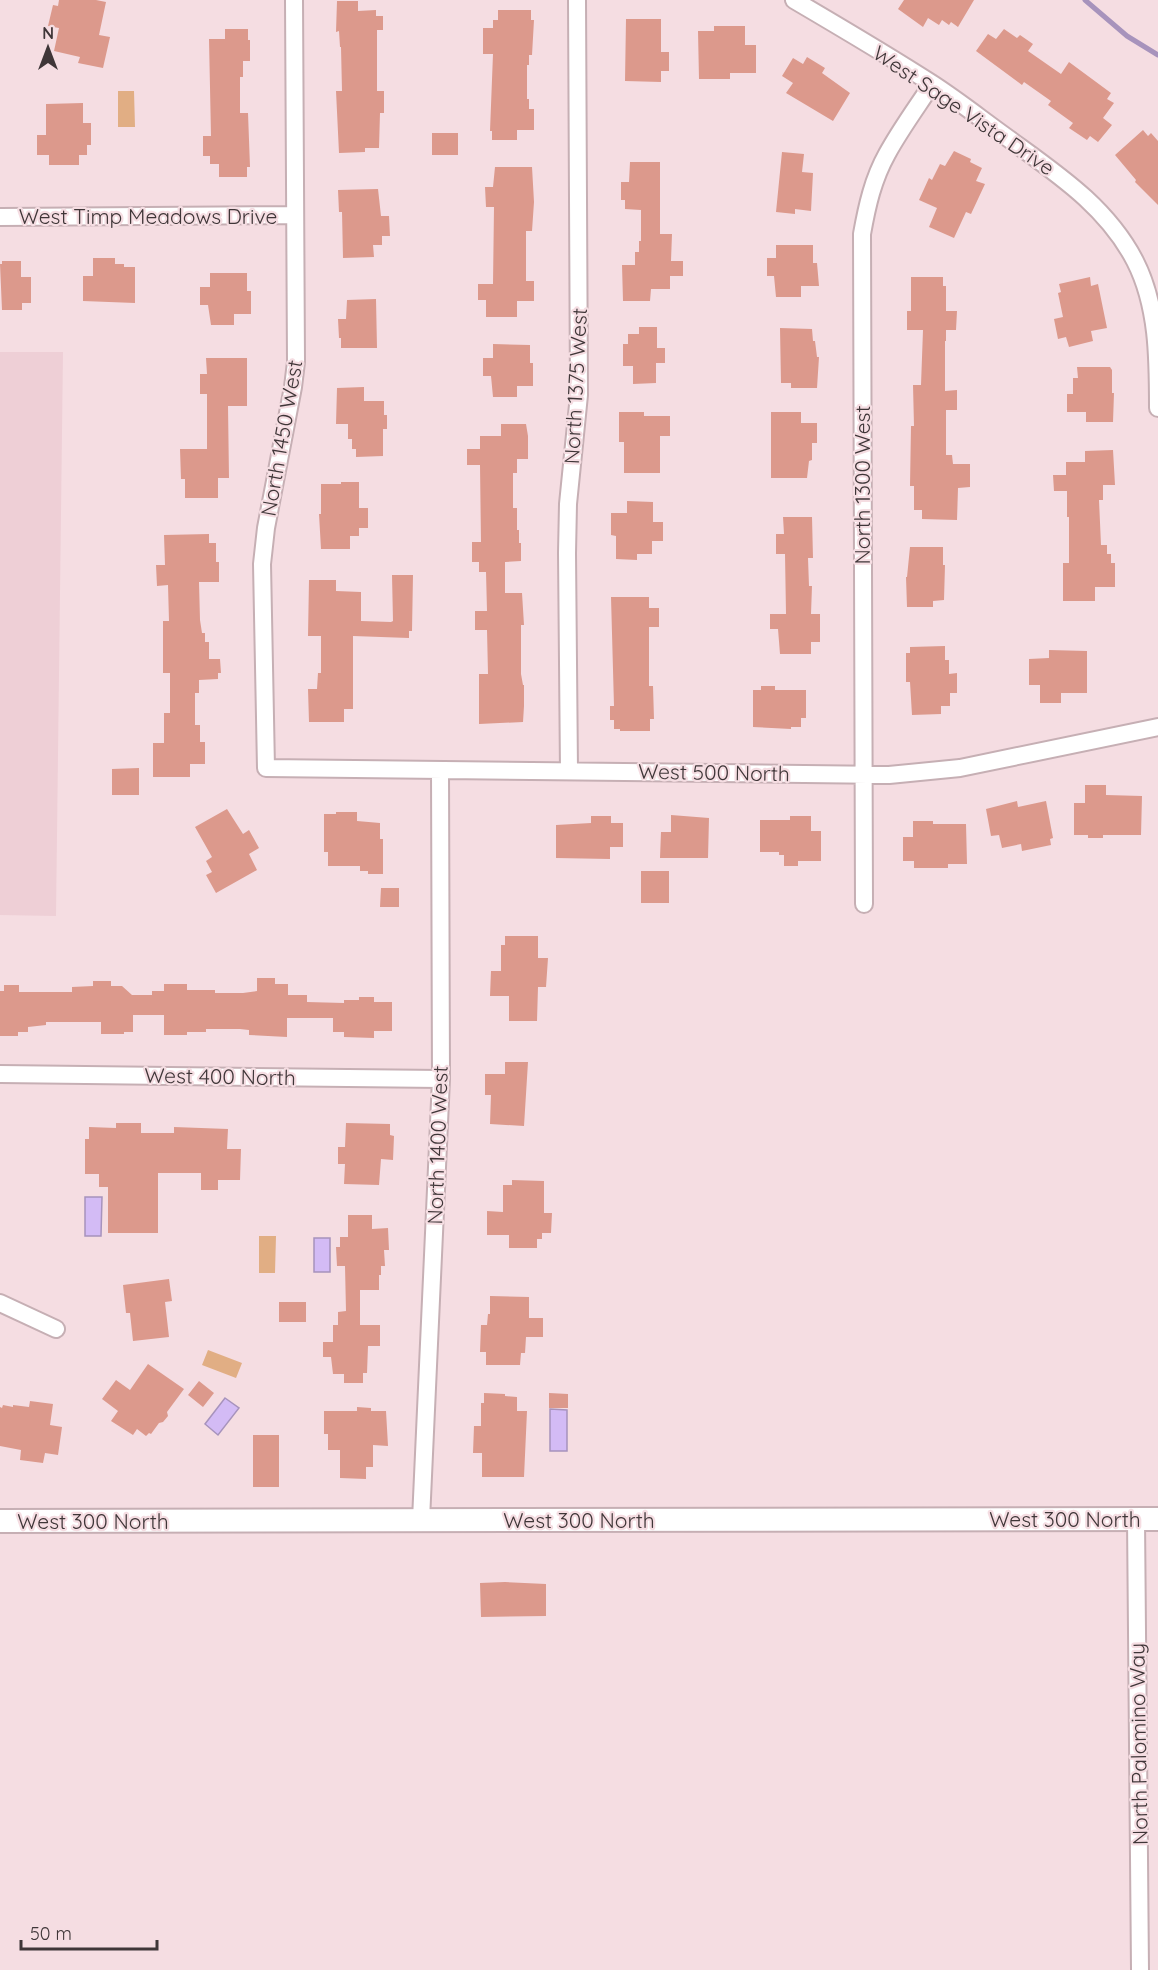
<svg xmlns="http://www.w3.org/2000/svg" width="1158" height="1970" viewBox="0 0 1158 1970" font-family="Quicksand,sans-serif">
	<rect width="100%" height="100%" fill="#f5dde2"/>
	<path fill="#eecfd6" d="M0 352H63L56 916 0 915Z"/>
	<path fill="#e1ae84" d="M118 91H134L135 127H118Z
		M259 1236H276L275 1273H259Z
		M208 1350 242 1363 236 1378 202 1365Z"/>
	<path fill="#d3bbf5" stroke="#a793bc" stroke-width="1.5" d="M85 1197H102L101 1236H85Z
		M314 1238H330V1272H314Z
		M225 1398 239 1408 218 1435 205 1424Z
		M550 1409 567 1410V1451H550Z"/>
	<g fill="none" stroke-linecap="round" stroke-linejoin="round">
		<path stroke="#a793bc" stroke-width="5" d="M1085 0 1127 36 1158 55"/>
	</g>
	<path fill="#dc998c" d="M59 0H96L106 2 99 35 110 37 103 68 78 63 80 57 54 51 59 28 48 26 53 5 58 6Z
		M904 0H974L958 27 951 22 949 25 942 20 939 25 928 18 923 27 898 9Z
		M337 1H358V11L376 10V16H383V30H377V91H384V113H380L379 148H365V152L339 153 336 91H342L341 47H340L339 31 336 32Z
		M498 10H531V20H534L532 55H529V65H527V99H529V109H534V130H517V140H492V131H490L493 54H483V28H493V20H498Z
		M626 19H661V52H669V71H661V82L625 81Z
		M714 26H745V45H756V73H730V79H699L698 31H714Z
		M225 29H248V40H250V61H243V77H240V113H248L250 167H247V177H219V164H210V156H203V136H211L209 39H225Z
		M1004 29 1017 38 1020 35 1033 44 1028 51 1061 74 1069 62 1111 93 1107 99 1114 103 1103 118 1112 125 1098 142 1090 136 1087 140 1069 128 1073 123 1048 105 1051 101 1024 82 1022 85 976 51 988 34 996 39Z
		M807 57 825 68 822 73 850 93 833 121 786 93 793 83 782 76 793 58 803 64Z
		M83 103V123H91V145H87V155H79V165H49V155H37V135H46V104Z
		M1143 130 1148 136 1151 133 1158 141V205L1135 182 1136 180 1115 155Z
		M432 133H458V155H432Z
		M954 151 971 159 970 162 982 168 976 181 985 184 971 214 966 212 954 238 929 227 937 208 919 200 929 178 932 180 940 164 945 166Z
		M782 152 804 154 802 172 813 173 811 211 795 209V214L776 212Z
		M630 162H660V234H672L671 261H683V276H670V289H651L650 301H623L622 265H635V252H639V241H641V210L625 209V200H621V182H629Z
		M495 167H532L534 202 532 231H526V281H534V301H517V317H486V300H478V284H493L494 207H486L485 187H493Z
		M378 189 381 216H389L390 236H382V245H373L374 257 343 258 342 212H339L338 190Z
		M776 245H813V263H817L819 286H801V297H776L774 276H767V258H776Z
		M93 258H115V264H124V267H135V303L83 301V276H93Z
		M2 261H21V277H31V303H22V310H2L0 264H2Z
		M210 273H247V291H251V314H234V325H211L208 305H200V287H210Z
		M911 277H943V286H946V311H957L956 330H946V341H945V391L957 390V410H946V455H952L953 464H970V487L958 488 957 520 922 519V510H914V486H910L911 426H914L913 385H921L923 330H907V311H911Z
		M1090 277 1091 286 1098 284 1107 328 1091 331 1093 341 1069 347 1066 337 1058 339 1054 319 1063 317 1058 293 1061 292 1059 284Z
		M376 299 377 348H341V338H339L338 319H346L347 300Z
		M639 327H657V348H665V363H656V383L633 384V366H623V344H628V334H639Z
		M780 328 812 329 813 341H815L817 357H819L817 388H791V383H781Z
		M493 344 530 345V363H533V386H517V397H493L491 376H483V358H493Z
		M206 358H247V406H228L229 478H218V498H185V479H181L180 449H207V394H200V374H207Z
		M1077 367H1110L1112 370V393H1114L1113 422H1086V412H1067V394H1073V378H1078Z
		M364 387V401H384V415H387V429H383V456L356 457V449H352V439H348V424H336L337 388Z
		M619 412H644V416H670V436H660V473H624V442H619Z
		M771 412H801V423H817V443H812V460L809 461 807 478H771Z
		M501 424H526L528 436V459H517V473H513V508H517V530H519V543H521V561L505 562V593H522L524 625H521V674L523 685H524V706L523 722 479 724V674H488L487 630H475V611H487L486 572H479V562H472V542H481L480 465H467V449H480V436H501Z
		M1113 450 1115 485H1103V500H1099L1101 545H1107V554H1111V563H1115V587H1095V601H1063V563H1069V517H1067V491H1054L1053 475H1066V462H1085V451Z
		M341 482H359V508H368V528H359V536H350V549H321L319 514H321V484H341Z
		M627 501 653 502V522H663V541H652V554H637V560L616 559V536L611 535V513H627Z
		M783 517H812L813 558H808L809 586H812L811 614H820V642H811V654H780L778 629H770V614H786L785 554H776V534H784Z
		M209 534V543H216V562H219V582H199L200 620 202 633H205V642H209V659H220L221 673H218V679L199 680V693H195V725H200V742H205V764H190V777H153V743H164V713H170V673H163V621H169L168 585 157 586 156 565H165L164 535Z
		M910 547H943V565H945L944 600 933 601V607H907L906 577H907Z
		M392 575H413L412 631H409V638L353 636V709H344V722H309L308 689H317L318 673H321V636H308L309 580H336V591L361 592V621L391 622 393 621Z
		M611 597H649V608H659V627H649V686H653L654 719H650V731H620V729H614V720H610V706H614Z
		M945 646V660H949V674L957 673V693H950V706H941V714L912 715 910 682H906V653H910V647Z
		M1049 650 1087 651V693H1061V703H1040V685H1029V659L1049 658Z
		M761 686H775V690H806V718H801V727H791V729L753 727V690H761Z
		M139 768V795H112V769Z
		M1085 785H1106V795L1142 796 1141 835H1103V838H1088V835H1074V803H1085Z
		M1017 801 1018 807 1046 801 1053 838 1050 839 1051 845 1022 851 1021 844 1002 848 999 835 991 836 986 809Z
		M227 809 243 834 249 830 259 848 249 854 257 870 216 893 206 875 212 872 206 861 212 857 195 827Z
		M336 812H357V821L380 823V839H383V874H368V871H360V866H328V852H324V814H336Z
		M671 815 709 818 708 858H660L661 832H671Z
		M591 816H611V823H623V847H610V859L556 858V825L591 823Z
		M790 816H811V831H821V861H798V866H784V855H779V852H760V820H790Z
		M913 821H933V824H966L967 864H948V868H914V861H903V837H913Z
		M641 871H669V903H641Z
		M381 888H399V907H380Z
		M505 936H538V958H548L546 987H538L537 1021H509V996H490L491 971H501V945H505Z
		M257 978H275V984H288V995H307V1002L344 1003V1000H359V997H374V1002H392V1031H374V1038L344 1037V1032H333V1018H287V1037L249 1035V1030L240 1029H206V1032H187V1035H164V1015H133V1032H124V1034H101V1022H46V1025L28 1027V1032H18V1036H0V991H4V985H19V992H72V987L93 986V981H111V986H122L132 995H152V991H164V984H187V990H215V993H243L257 991Z
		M505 1062H528L524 1126 490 1124 491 1095H485V1074H505Z
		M116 1123H141V1133H174V1127L228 1129 227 1149H241L240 1180H218V1190H201V1173H158V1233H108V1187H99V1174H85V1139H89V1127L116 1128Z
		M346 1123 390 1124V1135L394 1136 393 1160 381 1159 379 1185 344 1184 345 1164H338V1147H345Z
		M512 1180 544 1181V1213H552L551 1233H542V1239H537V1248H509V1235H487V1211L503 1212V1185H512Z
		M348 1215H372V1229L388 1228 389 1250H384L385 1266H381V1275H379V1290H360V1325H380V1346H368L367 1373H363V1383H344V1374H333L331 1357H323V1342H333V1325H338V1312L346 1311 345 1266H337L336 1247H340V1237H348Z
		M169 1279 172 1301 165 1302 169 1337 133 1341 130 1313H126L123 1285Z
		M490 1296 529 1297V1318H543V1337H526L525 1353H521L520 1365H486V1352H480L481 1325H487L488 1314H490Z
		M279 1302H306V1322H279Z
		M148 1364 184 1389 167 1412 168 1416 163 1422 159 1423 151 1434 149 1433 146 1436 137 1429 133 1435 111 1421 118 1411 102 1399 116 1380 130 1390Z
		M199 1381 214 1393 203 1407 188 1395Z
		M484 1393 505 1394V1396L517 1397V1411H527L524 1477H482V1453H473L474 1426H481V1403H484Z
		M549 1393 568 1394V1408H549Z
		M30 1401 53 1404 50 1425 62 1427 58 1455 45 1453 43 1463 20 1460 21 1450 0 1446V1407L2 1408 3 1405 13 1407V1405L29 1407Z
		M357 1407 371 1408V1411H386L388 1446 373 1445V1467H366V1479L340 1478V1450H328V1434H324V1411H357Z
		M253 1435H279V1487H253Z
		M505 1582 546 1584V1616L481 1617 480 1583Z"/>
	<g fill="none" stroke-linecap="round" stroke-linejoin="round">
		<defs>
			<path id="street" d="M294 0 296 362 293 387 266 528 262 564 266 768 889 775 960 768 1158 727
				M794 0C840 27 886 54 931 83 956 99 980 118 1005 136 1054 172 1106 205 1135 261 1158 306 1158 358 1158 408
				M0 217 295 215
				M569 771 567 553 568 504 579 395 577 0
				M864 904 862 234C867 206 873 179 887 154 900 130 917 107 932 84
				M0 1074 441 1079
				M0 1303 56 1329
				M1136 1519 1140 1970
				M421 1520 441 1079 440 770"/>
			<path id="secondary" d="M0 1521 1158 1519"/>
		</defs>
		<use href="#street" stroke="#c6afb4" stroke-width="20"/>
		<use href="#secondary" stroke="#c6afb4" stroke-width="26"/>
		<use href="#street" stroke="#fff" stroke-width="16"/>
		<use href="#secondary" stroke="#fff" stroke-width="22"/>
	</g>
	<g text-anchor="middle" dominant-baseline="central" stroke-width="4.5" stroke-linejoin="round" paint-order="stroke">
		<g font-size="21" fill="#3f3638" stroke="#f5dde2">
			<text transform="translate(964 110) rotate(34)">West Sage Vista Drive</text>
			<text x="148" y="216">West Timp Meadows Drive</text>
			<text transform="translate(575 386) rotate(-87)">North 1375 West</text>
			<text transform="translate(281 438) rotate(-80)">North 1450 West</text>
			<text transform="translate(862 485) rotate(-90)">North 1300 West</text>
			<text transform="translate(714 772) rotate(1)">West 500 North</text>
			<text transform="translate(220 1076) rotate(1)">West 400 North</text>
			<text transform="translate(437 1145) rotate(-88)">North 1400 West</text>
			<text x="1065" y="1519">West 300 North</text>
			<text x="579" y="1520">West 300 North</text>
			<text x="93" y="1521">West 300 North</text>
			<text transform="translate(1138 1744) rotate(-91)">North Palomino Way</text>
		</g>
	</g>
	<g transform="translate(48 48)" stroke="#f5dde2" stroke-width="4.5" paint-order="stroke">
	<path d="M0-4.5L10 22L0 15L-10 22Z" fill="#3f3638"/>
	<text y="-9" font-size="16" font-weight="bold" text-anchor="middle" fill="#3f3638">N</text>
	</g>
	<path d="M21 1940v9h136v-9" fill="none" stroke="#3f3638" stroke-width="3"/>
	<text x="30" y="1940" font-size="18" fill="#3f3638" stroke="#f5dde2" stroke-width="4.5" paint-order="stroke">50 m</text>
</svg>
